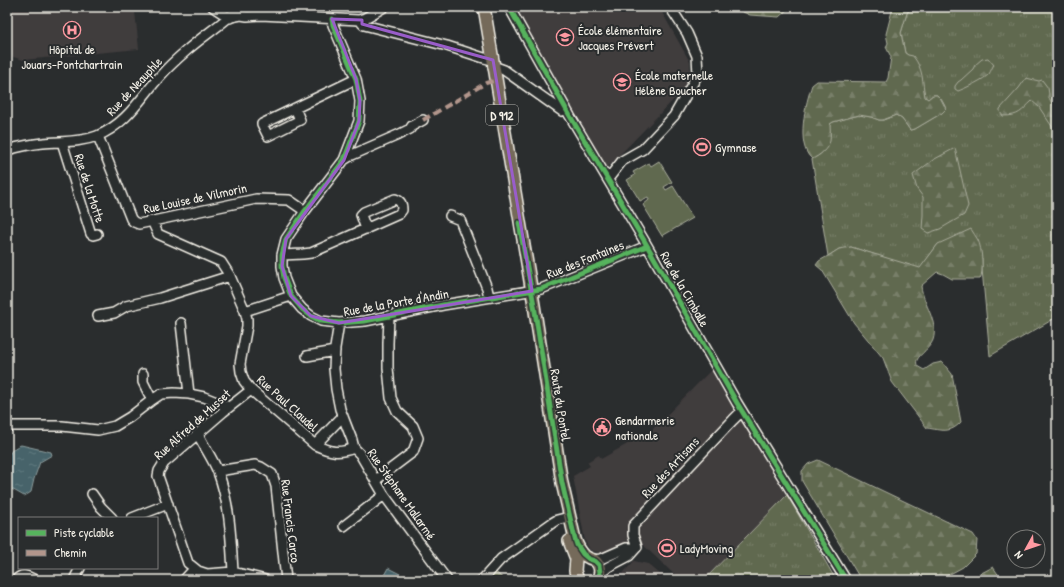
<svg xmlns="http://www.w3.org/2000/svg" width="1064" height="587" viewBox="0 0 1064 587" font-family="'Patrick Hand',sans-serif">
	<defs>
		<pattern id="grass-tufts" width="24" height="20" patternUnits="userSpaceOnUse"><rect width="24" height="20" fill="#616950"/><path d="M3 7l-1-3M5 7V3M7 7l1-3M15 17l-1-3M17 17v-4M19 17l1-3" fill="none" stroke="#787f69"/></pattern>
		<pattern id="forest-firs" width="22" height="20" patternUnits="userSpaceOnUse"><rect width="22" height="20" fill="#616950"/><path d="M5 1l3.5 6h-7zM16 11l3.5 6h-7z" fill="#787f69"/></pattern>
		<pattern id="water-ripples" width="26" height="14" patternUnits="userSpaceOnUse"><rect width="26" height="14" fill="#46636a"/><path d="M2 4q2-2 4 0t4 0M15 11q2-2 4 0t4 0" fill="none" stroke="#617a7f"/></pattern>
	</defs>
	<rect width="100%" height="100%" fill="#2a2d2e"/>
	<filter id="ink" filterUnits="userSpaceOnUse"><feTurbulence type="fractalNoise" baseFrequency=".025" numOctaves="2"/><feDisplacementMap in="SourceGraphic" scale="8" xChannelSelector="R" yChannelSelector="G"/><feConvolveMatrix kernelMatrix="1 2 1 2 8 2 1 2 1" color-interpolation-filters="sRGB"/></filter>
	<g filter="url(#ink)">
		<path fill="#403c3d" d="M7 7H147V10L135 12 139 49 23 60 7 55Z
			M513 7H659L690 62V75L684 89 607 168Z
			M712 369 787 495 704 580H680L640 542 618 547 602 554 590 550 585 541 573 476 590 466 587 462 599 455 601 459 652 430Z
			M634 561 648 564 667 580H617Z"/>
		<path fill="url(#grass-tufts)" stroke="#aaad9c" d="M911 7H1057V317L990 356 982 269V258L938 244 920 269 851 247 839 249 828 256 812 159C830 151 828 141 830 124L833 122 859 115 871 117 879 120H883L896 115 902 119 910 130 915 129 942 113 946 109C944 103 941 99 937 95H933L928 99 925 97 924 91 908 55 905 53 901 33 907 13Z
			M787 495 836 580H704Z"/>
		<path fill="url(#forest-firs)" stroke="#aaad9c" d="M731 7H790L779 17 750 15Z
			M893 7H911L907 13 901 33 905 53 908 55 913 56C924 70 922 81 925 97L928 99 933 95H937L941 99 946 109 942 113 915 129 910 130 902 119 896 115 883 120H879L871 117 859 115 833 122 830 124C830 129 831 135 830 141 828 149 819 156 812 159 795 145 806 102 812 85L817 81 886 82 888 78 891 57 886 47 888 43 886 34Z
			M988 58 994 65C992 67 991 71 989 74 985 79 964 89 958 91L955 89V86L958 82 961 80 973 69 975 65 982 59Z
			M1026 78 1039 81 1042 80 1048 88 1049 94V98L1057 112V134L1039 107 1032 101C1021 111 1020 116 1003 116L1000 112V109L1019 88Z
			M955 148 968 206 964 215 940 229 928 233 922 229 923 215V197L917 189 913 175 933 160Z
			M971 229C973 233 976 236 978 240 982 248 984 272 980 279H952L943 274 937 272 921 286C923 304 939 322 933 340 930 348 920 354 917 360 916 362 917 364 917 366L924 370 933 364 942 362 952 374 961 422C950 434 941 430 927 428L892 382 883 358 854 323 822 270 816 265 819 261 828 256 839 249 851 247 920 268 938 244Z
			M818 460 973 534 977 540 976 554 963 567 939 580H861L802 481V471L808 464Z
			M993 567 1002 580H968Z
			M493 570 505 580H485Z"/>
		<path fill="#616950" stroke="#aaad9c" d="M659 161 672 182 664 187 666 190 673 186 693 218 662 236 643 205 649 200 648 197 640 201 627 180 635 175 633 172 649 163 651 166Z"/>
		<path fill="url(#water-ripples)" stroke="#8c9c9c" d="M21 445 51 452 52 455 40 462 34 479 31 492 28 494 24 496 10 488C6 472 2 451 21 445Z
			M388 568 412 580H385L383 577Z"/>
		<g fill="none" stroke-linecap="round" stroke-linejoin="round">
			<defs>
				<path id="minor" d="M213 7 230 18
					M509 7 570 116 645 242 737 403 846 580
					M231 17 241 15 247 16 261 15 359 20 365 18 384 7
					M332 19 333 25 356 79 360 101 359 121 344 160 305 211 286 239 282 255V266L284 278 291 296 302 309 311 316 321 321 339 323 365 321 443 305 541 289 647 246
					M362 20V23L364 25 447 46 484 58 493 60
					M493 66 504 70 562 111 566 108
					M295 108 300 120 268 136 262 124 356 79
					M98 136 131 219 134 222 139 224 256 199 289 200 305 211
					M62 142 91 234 93 235 97 234
					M7 150C18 147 31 144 43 143 61 141 79 143 97 136 127 124 141 97 162 74 169 66 178 58 186 51 204 35 223 24 240 7
					M344 160 352 155 398 135 410 129 412 126 423 120
					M608 179 622 161 643 149 674 116 698 74 697 56 687 33 670 7
					M450 216 460 220 487 288 489 297
					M152 221 158 234 221 262 230 276 245 311 247 319V326L240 364 241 372 244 381 251 390 315 445C331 452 338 454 354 448
					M282 255 303 254 311 253 399 214 402 210C402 204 401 201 395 199L364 212 361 215 366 229
					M245 311 291 296
					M98 316 114 313 126 306 160 298 230 276
					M181 323 189 394
					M339 323 335 348 334 369 336 389 340 409 352 440 354 448 360 454 384 495 447 580
					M307 356 335 351
					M143 374V382L152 400
					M251 390 223 412 164 463 159 471 158 476 188 563 198 571 207 574 233 572 266 580
					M7 425 10 426H62L98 430 115 426 130 417 152 400 161 394 174 393 189 394 204 397 229 407
					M198 434C204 447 213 459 218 472 230 504 231 538 233 572
					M315 445 343 416
					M218 471 255 465 261 467 272 474 276 486 286 580
					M376 480 413 452 418 438 413 426 397 411 391 398 388 368V343L389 316
					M92 494 101 507 112 518
					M132 518 168 504
					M344 526 384 495
					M637 547 633 535V526L733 420 742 411
					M593 560 601 559 626 548 637 547 629 556 608 567 600 574
					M16 580C22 573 28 576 35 580
					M74 580 80 568
					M184 580 194 569
					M482 580 501 559 552 523 557 520 565 518"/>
				<path id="major" d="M484 7 534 305 562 483 575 539C577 545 580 551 585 556 588 558 590 559 594 560 601 565 601 574 597 580
					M569 541 576 559 575 571 578 580"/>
			</defs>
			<use href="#minor" stroke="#f4f1e8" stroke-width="12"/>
			<use href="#major" stroke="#f4f1e8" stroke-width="14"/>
			<use href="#minor" stroke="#2a2d2e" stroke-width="9"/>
			<use href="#major" stroke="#746a5a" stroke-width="11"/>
			<path stroke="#b2968c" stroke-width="4" stroke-dasharray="8 4" stroke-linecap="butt" d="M423 120 486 83 496 80"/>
			<defs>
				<path id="cycleway" d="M509 7 570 116 645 242 737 403 846 580
					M332 19 333 25 356 79 360 101 359 121 344 160 305 211 286 239 282 255V266L284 278 291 296 302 309 311 316 321 321 339 323 365 321 443 305 541 289 647 246
					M519 223 534 305 562 483 575 539 577 545 583 554 589 559 595 561 599 565 600 573 597 580"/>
			</defs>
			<use href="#cycleway" stroke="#2a2d2e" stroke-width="8"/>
			<use href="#cycleway" stroke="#56b35d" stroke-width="5"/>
		</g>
	</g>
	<path fill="none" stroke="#995dc9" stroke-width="3" stroke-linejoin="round" d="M332 19 362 20V24L493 60 532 291 339 323 311 316 291 296 282 266 286 239 344 160 359 121 360 101 356 79Z"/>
	<defs>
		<symbol id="hospital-ring" viewBox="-11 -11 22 22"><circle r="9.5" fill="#2a2d2e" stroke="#ff9aa2" stroke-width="1.5"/><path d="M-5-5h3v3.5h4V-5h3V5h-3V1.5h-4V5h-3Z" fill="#ff9aa2"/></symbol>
		<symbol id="school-ring" viewBox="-11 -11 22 22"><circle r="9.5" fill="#2a2d2e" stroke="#ff9aa2" stroke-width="1.5"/><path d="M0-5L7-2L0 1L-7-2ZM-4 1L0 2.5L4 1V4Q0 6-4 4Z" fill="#ff9aa2"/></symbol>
		<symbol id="stadium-ring" viewBox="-11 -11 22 22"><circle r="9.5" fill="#2a2d2e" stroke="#ff9aa2" stroke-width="1.5"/><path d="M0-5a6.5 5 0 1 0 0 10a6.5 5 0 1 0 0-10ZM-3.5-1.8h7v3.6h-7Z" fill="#ff9aa2"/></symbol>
		<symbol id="civic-ring" viewBox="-11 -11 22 22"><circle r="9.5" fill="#2a2d2e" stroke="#ff9aa2" stroke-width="1.5"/><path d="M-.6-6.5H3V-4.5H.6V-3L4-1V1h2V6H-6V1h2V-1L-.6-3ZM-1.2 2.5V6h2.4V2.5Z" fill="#ff9aa2"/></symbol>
	</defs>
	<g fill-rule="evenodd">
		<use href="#hospital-ring" x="62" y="20" width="20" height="20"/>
		<use href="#school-ring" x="555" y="27" width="20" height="20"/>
		<use href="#school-ring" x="612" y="72" width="20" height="20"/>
		<use href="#stadium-ring" x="692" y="137" width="20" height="20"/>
		<use href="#civic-ring" x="592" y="417" width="20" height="20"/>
		<use href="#stadium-ring" x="657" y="538" width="20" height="20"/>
	</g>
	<g text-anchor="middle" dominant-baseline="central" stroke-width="4" stroke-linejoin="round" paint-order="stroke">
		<rect fill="#2a2d2e" stroke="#b7b6b0" stroke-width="1" x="486" y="105" width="32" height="20" rx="3"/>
		<g font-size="12" font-weight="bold" fill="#f4f1e8">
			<text x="502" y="115">D 912</text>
		</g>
		<g font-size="13" fill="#f4f1e8" stroke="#2a2d2e" text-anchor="start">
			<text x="578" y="30">École élémentaire<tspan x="578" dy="15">Jacques Prévert</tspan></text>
			<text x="72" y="49" text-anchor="middle">Hôpital de<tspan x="72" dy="15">Jouars-Pontchartrain</tspan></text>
			<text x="635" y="75">École maternelle<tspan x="635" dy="15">Hélène Boucher</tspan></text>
			<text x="715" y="147">Gymnase</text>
			<text x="615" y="420">Gendarmerie<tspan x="615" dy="15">nationale</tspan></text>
			<text x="680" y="548">LadyMoving</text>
		</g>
		<g font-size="13" fill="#f4f1e8" stroke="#2a2d2e">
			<text transform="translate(134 86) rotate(-47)">Rue de Neauphle</text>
			<text transform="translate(90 188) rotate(72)">Rue de la Motte</text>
			<text transform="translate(195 198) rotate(-12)">Rue Louise de Vilmorin</text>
			<text transform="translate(585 259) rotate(-22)">Rue des Fontaines</text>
			<text transform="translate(685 289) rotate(60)">Rue de la Cimballe</text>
			<text transform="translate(396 302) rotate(-10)">Rue de la Porte d'Andin</text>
			<text transform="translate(288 403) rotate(42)">Rue Paul Claudel</text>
			<text transform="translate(561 405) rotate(81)">Route du Pontel</text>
			<text transform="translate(192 424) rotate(-42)">Rue Alfred de Musset</text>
			<text transform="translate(670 467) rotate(-47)">Rue des Artisans</text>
			<text transform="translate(402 494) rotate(55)">Rue Stéphane Mallarmé</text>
			<text transform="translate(291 521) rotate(83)">Rue Francis Carco</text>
		</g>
	</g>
	<rect width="1064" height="587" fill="none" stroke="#2a2d2e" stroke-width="24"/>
	<rect x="12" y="12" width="1040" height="563" fill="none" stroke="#f4f1e8" stroke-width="1.5" filter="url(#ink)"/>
	<rect x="18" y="517" width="140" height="52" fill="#2a2d2e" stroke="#7b7b78"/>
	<rect x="26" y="530" width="20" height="6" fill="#56b35d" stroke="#7b7b78"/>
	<text x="54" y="537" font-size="12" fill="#f4f1e8">Piste cyclable</text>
	<rect x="26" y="550" width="20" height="6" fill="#b2968c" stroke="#7b7b78"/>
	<text x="54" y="557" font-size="12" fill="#f4f1e8">Chemin</text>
	<g transform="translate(1026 549) rotate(230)"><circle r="19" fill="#2a2d2e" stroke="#7b7b78"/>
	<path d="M0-3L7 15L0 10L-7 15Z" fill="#ff9aa2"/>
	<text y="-6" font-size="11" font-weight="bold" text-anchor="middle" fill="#f4f1e8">N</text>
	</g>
</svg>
